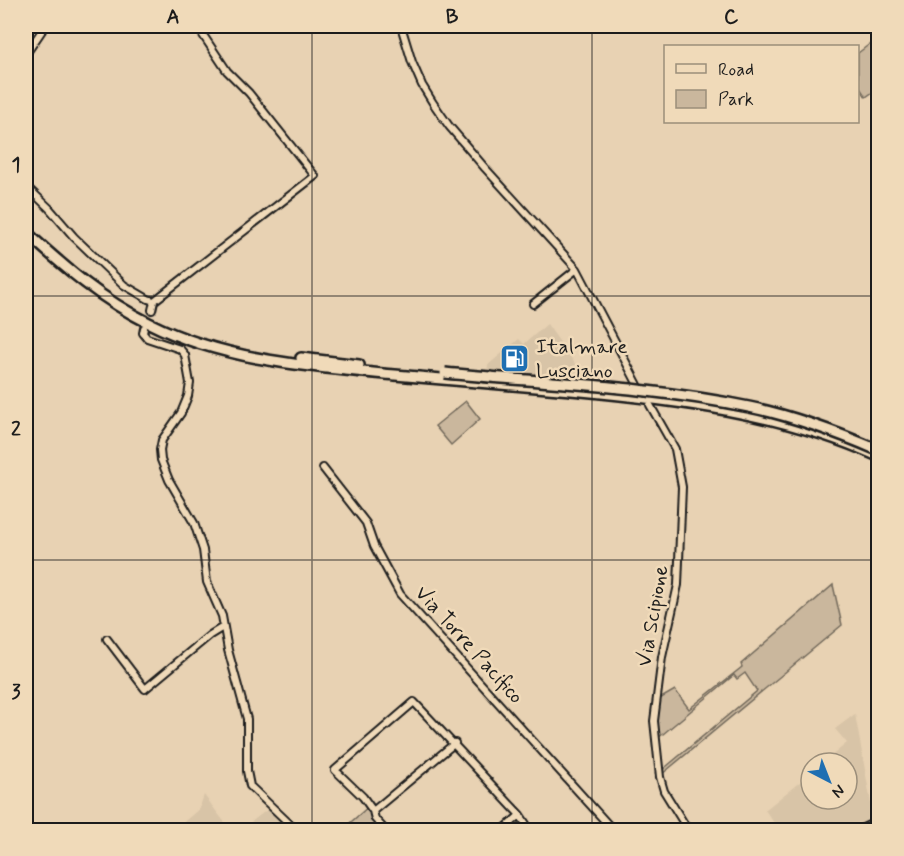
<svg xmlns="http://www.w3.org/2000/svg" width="904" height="856" viewBox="0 0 904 856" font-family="Mynerve,sans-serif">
	<rect width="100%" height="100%" fill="#e8d2b3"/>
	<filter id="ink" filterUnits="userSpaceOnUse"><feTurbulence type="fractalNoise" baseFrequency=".0167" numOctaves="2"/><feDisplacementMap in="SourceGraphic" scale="12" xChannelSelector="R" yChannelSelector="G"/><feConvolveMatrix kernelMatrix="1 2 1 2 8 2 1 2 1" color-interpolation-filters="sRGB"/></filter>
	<g filter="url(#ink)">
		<path fill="#d8c4a7" d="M547 324 583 375 582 382 487 374 488 365 519 339 524 344Z
			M855 714 874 820 858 830H779L765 810 811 773V799H847V763H823L847 743 835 729Z
			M204 795 219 815 231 830H182L179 826 199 809Z
			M268 809 286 825 278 830H241Z"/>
		<path fill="#cab79d" stroke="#736a5c" stroke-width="1.5" d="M875 40 878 44V88L866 97 858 85V53Z
			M466 401 480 419 451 445 435 426Z
			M833 585 842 625 661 775V771L757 691 745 673 737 679 734 675 657 739 656 701 675 690 689 709 742 667 741 664Z
			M368 807 383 830H342Z"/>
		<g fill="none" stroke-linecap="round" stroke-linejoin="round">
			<defs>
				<path id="minor" d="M401 26 412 62 422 85 433 103 449 126 485 168 577 269 638 385
					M26 54 45 26
					M26 186 49 208 74 237 124 285 148 299 154 301
					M154 301 315 176 249 93 227 71 197 26
					M533 304 577 269
					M152 310 154 301
					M144 328 143 333 147 338 180 349 185 355 190 383 188 396 181 413 162 440 160 450 161 460 169 480 194 523 203 550 207 582 222 616 228 650 247 719V771L250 786 296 830
					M650 405 675 449 682 487 678 585 662 657 654 721 660 777 664 791 688 830
					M323 468 366 523 374 546 400 594 613 830
					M107 639 145 689 210 635 223 627
					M373 811 455 743
					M385 830 375 819 373 811 363 797 335 770 414 702 520 815 530 830
					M503 830 520 815"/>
				<path id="major" d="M861 830 878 822"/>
				<path id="highway" d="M26 232C64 267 102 300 149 323 224 361 312 367 395 375 454 380 512 385 571 390 676 400 781 412 878 456
					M301 358 359 365"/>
			</defs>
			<use href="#minor" stroke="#1c1c1c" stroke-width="10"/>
			<use href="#major" stroke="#1c1c1c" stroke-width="12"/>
			<use href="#highway" stroke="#1c1c1c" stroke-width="14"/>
			<use href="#minor" stroke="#f0dab9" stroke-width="6"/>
			<use href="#major" stroke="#f0dab9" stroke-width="8"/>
			<use href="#highway" stroke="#f0dab9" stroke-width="9"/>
			<defs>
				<path id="highway-bridge" d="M445 373C546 383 649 386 749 407 794 416 836 432 878 450"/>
			</defs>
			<use href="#highway-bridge" stroke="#1c1c1c" stroke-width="14" stroke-linecap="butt"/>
			<use href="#highway-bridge" stroke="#f0dab9" stroke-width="9"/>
		</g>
	</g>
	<path fill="none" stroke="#1c1c1c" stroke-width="1.5" stroke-opacity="0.55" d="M312 26V830M592 26V830M26 296H878M26 560H878"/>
	<defs>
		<symbol id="fuel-square" viewBox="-11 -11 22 22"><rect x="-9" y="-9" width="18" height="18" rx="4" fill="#1f6fb2" stroke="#f0dab9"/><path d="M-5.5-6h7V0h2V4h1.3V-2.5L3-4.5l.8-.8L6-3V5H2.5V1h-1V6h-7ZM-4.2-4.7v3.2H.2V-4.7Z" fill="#fff"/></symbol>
	</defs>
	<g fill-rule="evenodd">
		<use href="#fuel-square" x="498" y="342" width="33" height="33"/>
	</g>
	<g text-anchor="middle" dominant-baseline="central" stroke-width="5" stroke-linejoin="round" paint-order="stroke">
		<g font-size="21" fill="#1c1c1c" stroke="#f0dab9" text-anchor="start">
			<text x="536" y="347">Italmare<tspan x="536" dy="24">Lusciano</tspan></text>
		</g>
		<g font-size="21" fill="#1c1c1c" stroke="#f0dab9">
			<text transform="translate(653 616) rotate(-80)">Via Scipione</text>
			<text transform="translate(469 645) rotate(48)">Via Torre Pacifico</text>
		</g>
	</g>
	<rect width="904" height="856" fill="none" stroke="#f0dab9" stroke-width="66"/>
	<rect x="664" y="45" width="195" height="78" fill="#f0dab9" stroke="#9b8e7a" stroke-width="1.5"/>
	<rect x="676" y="64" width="30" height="9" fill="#f0dab9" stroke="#9b8e7a" stroke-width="1.5"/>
	<text x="718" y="75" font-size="18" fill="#1c1c1c">Road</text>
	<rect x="676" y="90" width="30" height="18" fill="#cab79d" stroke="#9b8e7a" stroke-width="1.5"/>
	<text x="718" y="105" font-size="18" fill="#1c1c1c">Park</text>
	<g transform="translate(829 781) rotate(138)"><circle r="28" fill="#f0dab9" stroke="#9b8e7a" stroke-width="1.5"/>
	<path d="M0-4.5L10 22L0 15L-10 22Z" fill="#1f6fb2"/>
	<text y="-9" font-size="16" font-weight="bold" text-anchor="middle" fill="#1c1c1c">N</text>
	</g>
	<rect x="33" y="33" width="838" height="790" fill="none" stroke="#1c1c1c" stroke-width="2"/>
	<g font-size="20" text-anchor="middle" font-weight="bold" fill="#1c1c1c">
		<text x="173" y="23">A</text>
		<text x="452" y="23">B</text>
		<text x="731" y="23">C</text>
		<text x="16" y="171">1</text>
		<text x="16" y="435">2</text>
		<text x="16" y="698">3</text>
	</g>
</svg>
